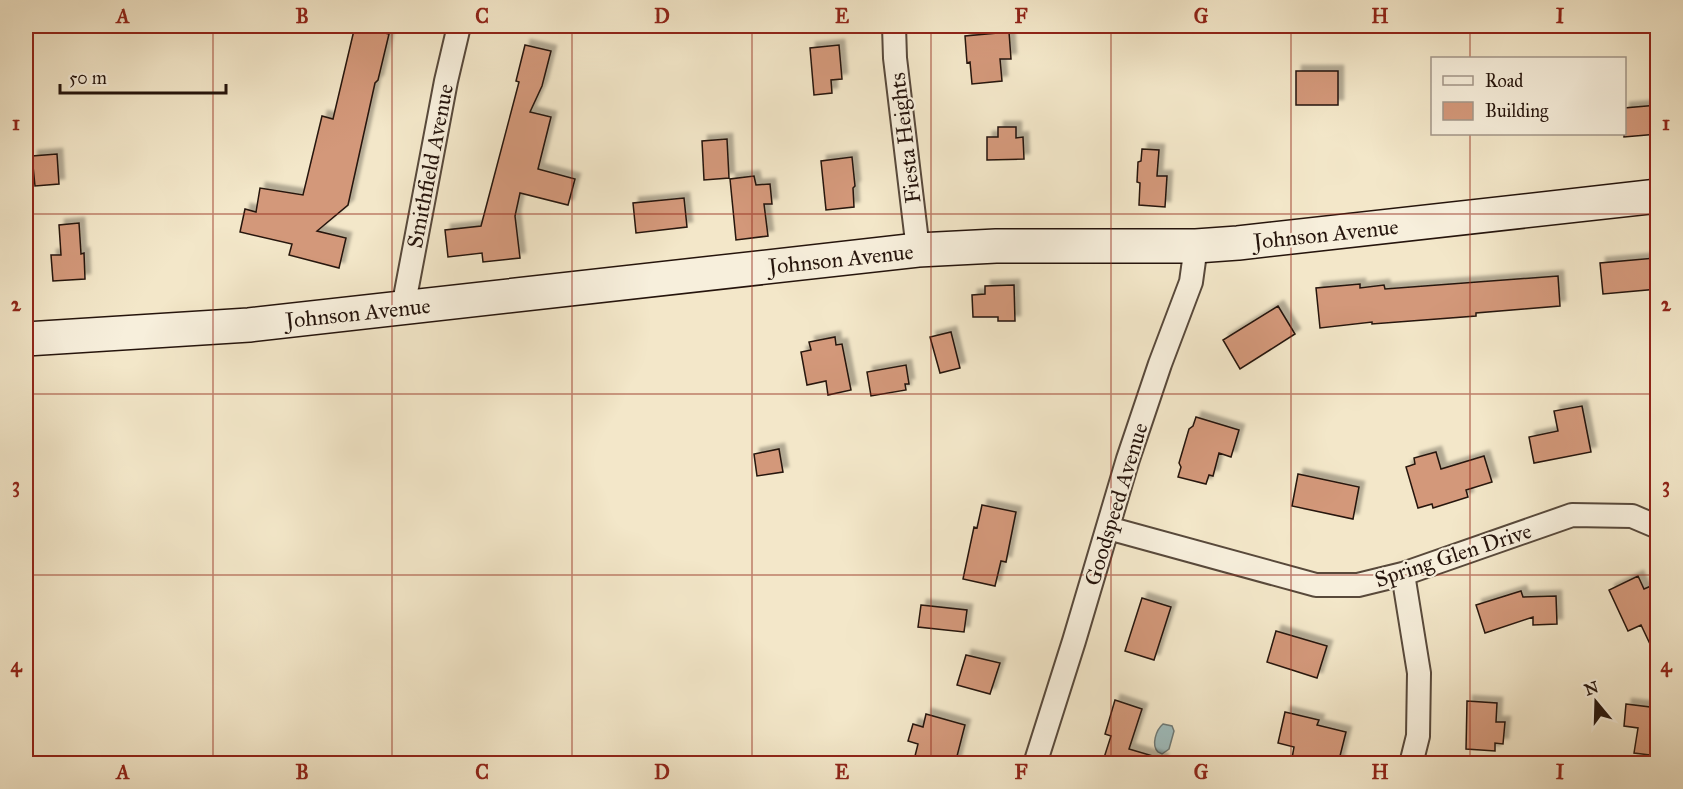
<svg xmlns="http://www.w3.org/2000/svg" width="1683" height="789" viewBox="0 0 1683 789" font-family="'IM FELL Great Primer',serif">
	<defs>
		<filter id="shadow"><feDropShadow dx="5.5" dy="-5.5" stdDeviation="1.5" flood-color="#0004"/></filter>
	</defs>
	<rect width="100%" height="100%" fill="#f3e7c9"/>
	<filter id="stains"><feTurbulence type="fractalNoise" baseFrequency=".00333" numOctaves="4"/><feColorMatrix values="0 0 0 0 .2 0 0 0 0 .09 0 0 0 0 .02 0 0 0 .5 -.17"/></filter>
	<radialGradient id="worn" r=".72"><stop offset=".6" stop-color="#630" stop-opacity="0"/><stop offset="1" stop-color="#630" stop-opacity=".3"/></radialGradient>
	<path fill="#9fbebf" stroke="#6e7a77" stroke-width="1.5" d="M1163 724 1172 726 1174 731 1169 749 1162 754 1158 752C1151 745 1156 730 1163 724Z"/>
	<path fill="#d3987a" stroke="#25140c" stroke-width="1.5" filter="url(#shadow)" d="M355 26 389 34 378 80 375 83 348 205 317 231 346 238 339 268 289 255 292 244 240 232 245 209 256 212 260 188 303 195 322 116 333 119Z
		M1009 32 1011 59H1000L1002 81 972 84 970 62 967 63 965 36Z
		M525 45 551 51 542 86 530 112 551 117 538 169 575 179 568 205 520 193 515 216 520 258 483 262 482 253 448 257 445 230 481 226 519 82 516 81Z
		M839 45 842 79 831 80 832 93 814 95 810 48Z
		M1296 71H1338V105H1296Z
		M1658 105V134L1624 137V108Z
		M998 127H1016V138L1023 137 1024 159 987 160V137H998Z
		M727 139 729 178 704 180 702 141Z
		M1142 149 1159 150 1157 176H1167L1165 207 1139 205 1140 183 1137 182 1138 162 1141 161Z
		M57 154 59 184 35 186 32 156Z
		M852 157 855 186 853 188 854 207 826 210 821 161Z
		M754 176 756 185 770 184 772 204H764L768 236 736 240 730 179Z
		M684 198 687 227 636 233 633 203Z
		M79 223 81 254 84 253 85 279 53 281 51 255H61L59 225Z
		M1655 258 1658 289 1603 294 1600 263Z
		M1558 276 1560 306 1476 313V316L1372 324V322L1320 328 1316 288 1360 284V288L1384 285 1385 289Z
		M1014 285 1015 321H998V317H973L972 295 985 294V286Z
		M1278 306 1295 334 1240 369 1223 340Z
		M951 332 960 368 940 373 930 337Z
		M835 337 836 345 842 344 851 390 828 395 826 381 807 385 801 352 811 350 809 342Z
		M906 365 909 384H905L906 390 871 396 867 372Z
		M1582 406 1591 452 1534 463 1529 437 1558 431 1554 411Z
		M1196 417 1239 430 1231 457 1219 453 1213 476 1209 475 1206 484 1178 477 1181 467 1179 463 1189 429 1193 426Z
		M779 449 783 472 757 476 754 454Z
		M1436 452 1441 469 1484 456 1492 482 1466 490 1468 497 1433 508 1432 504 1418 508 1406 467 1415 464 1414 458Z
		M1298 474 1359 487 1353 519 1292 506Z
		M982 505 1016 512 1006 562 1001 561 995 586 963 579 974 527 977 528Z
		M1638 576 1644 589 1658 583V661L1641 625 1628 631 1609 590Z
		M1521 591 1523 597 1556 596 1557 624 1533 625V617L1485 633 1476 605Z
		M1142 598 1171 607 1154 660 1125 651Z
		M921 605 967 610 964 632 918 627Z
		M1276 631 1327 646 1317 678 1267 662Z
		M966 655 1000 663 990 694 957 685Z
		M1115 700 1142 709 1129 749 1163 759 1162 764H1102L1111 736 1105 734Z
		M1467 701 1497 703 1496 722H1505L1503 744 1495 743V751L1466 749Z
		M1626 704 1658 708V756L1634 753 1638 728 1624 726Z
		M1285 712 1319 720 1317 725 1346 732 1338 764H1291L1294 747 1278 743Z
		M926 714 965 725 955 764H913L918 744 908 741 913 724 923 727Z"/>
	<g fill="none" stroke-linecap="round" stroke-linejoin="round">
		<defs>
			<path id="street" d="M894 26 895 58 918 250
				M403 308 446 81 459 26
				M1108 528 1316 585H1358L1403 574 1572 515 1632 516 1658 527
				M1403 574 1419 673 1418 736 1411 764
				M1035 764 1074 641 1128 459 1160 364 1191 282 1196 246"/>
			<path id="secondary" d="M26 339 249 325 918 250 996 246H1196L1238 243 1658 196"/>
		</defs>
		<use href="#street" stroke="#58493b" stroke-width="26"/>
		<use href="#secondary" stroke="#25140c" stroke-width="36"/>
		<use href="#street" stroke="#f7efdc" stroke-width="22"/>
		<use href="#secondary" stroke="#f7efdc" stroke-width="33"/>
	</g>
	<path fill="none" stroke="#8f2418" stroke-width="1.5" stroke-opacity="0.55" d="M213 26V764M392 26V764M572 26V764M752 26V764M931 26V764M1111 26V764M1291 26V764M1470 26V58M1470 134V764M26 214H1658M26 394H1658M26 575H1658"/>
	<g text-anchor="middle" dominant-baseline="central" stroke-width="4.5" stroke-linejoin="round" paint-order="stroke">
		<g font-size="22" fill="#25140c" stroke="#f7efdc">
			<text transform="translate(905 138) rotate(-97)">Fiesta Heights</text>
			<text transform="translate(430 166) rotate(-79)">Smithfield Avenue</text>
			<text transform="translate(1326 234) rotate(-6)">Johnson Avenue</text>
			<text transform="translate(841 259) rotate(-6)">Johnson Avenue</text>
			<text transform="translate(358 313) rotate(-6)">Johnson Avenue</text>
			<text transform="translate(1116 504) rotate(-73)">Goodspeed Avenue</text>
			<text transform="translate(1453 555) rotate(-18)">Spring Glen Drive</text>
		</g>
	</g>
	<rect width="1683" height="789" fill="none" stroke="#f3e7c9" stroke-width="66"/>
	<rect x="1431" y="57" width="195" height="78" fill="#f7efdc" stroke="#a39789" stroke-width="1.5"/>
	<rect x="1443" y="76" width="30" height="9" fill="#f7efdc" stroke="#a39789" stroke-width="1.5"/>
	<text x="1485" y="87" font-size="18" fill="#25140c">Road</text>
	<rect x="1443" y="102" width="30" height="18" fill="#d3987a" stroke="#a39789" stroke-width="1.5"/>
	<text x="1485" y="117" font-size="18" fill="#25140c">Building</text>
	<g transform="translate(1596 702) rotate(341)" stroke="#f7efdc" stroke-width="4.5" paint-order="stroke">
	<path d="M0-4.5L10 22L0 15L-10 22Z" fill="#25140c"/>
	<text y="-9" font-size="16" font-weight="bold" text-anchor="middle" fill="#25140c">N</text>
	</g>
	<path d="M60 84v9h166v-9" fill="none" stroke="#25140c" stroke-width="3"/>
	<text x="69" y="84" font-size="18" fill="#25140c" stroke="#f7efdc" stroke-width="4.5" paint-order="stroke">50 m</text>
	<rect x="33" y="33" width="1617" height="723" fill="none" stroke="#8f2418" stroke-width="2"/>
	<g font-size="20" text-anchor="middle" font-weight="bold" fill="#8f2418">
		<text x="123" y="23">A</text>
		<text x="302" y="23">B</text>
		<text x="482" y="23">C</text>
		<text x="662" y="23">D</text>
		<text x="842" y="23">E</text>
		<text x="1021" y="23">F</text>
		<text x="1201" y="23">G</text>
		<text x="1380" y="23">H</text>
		<text x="1560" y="23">I</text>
		<text x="16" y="130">1</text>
		<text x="1666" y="130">1</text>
		<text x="16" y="311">2</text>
		<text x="1666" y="311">2</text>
		<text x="16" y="492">3</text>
		<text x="1666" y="492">3</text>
		<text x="16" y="672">4</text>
		<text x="1666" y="672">4</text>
		<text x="123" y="779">A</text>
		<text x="302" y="779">B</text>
		<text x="482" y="779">C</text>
		<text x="662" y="779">D</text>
		<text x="842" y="779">E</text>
		<text x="1021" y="779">F</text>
		<text x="1201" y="779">G</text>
		<text x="1380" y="779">H</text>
		<text x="1560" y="779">I</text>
	</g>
	<rect width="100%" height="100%" filter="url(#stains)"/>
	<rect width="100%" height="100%" fill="url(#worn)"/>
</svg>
